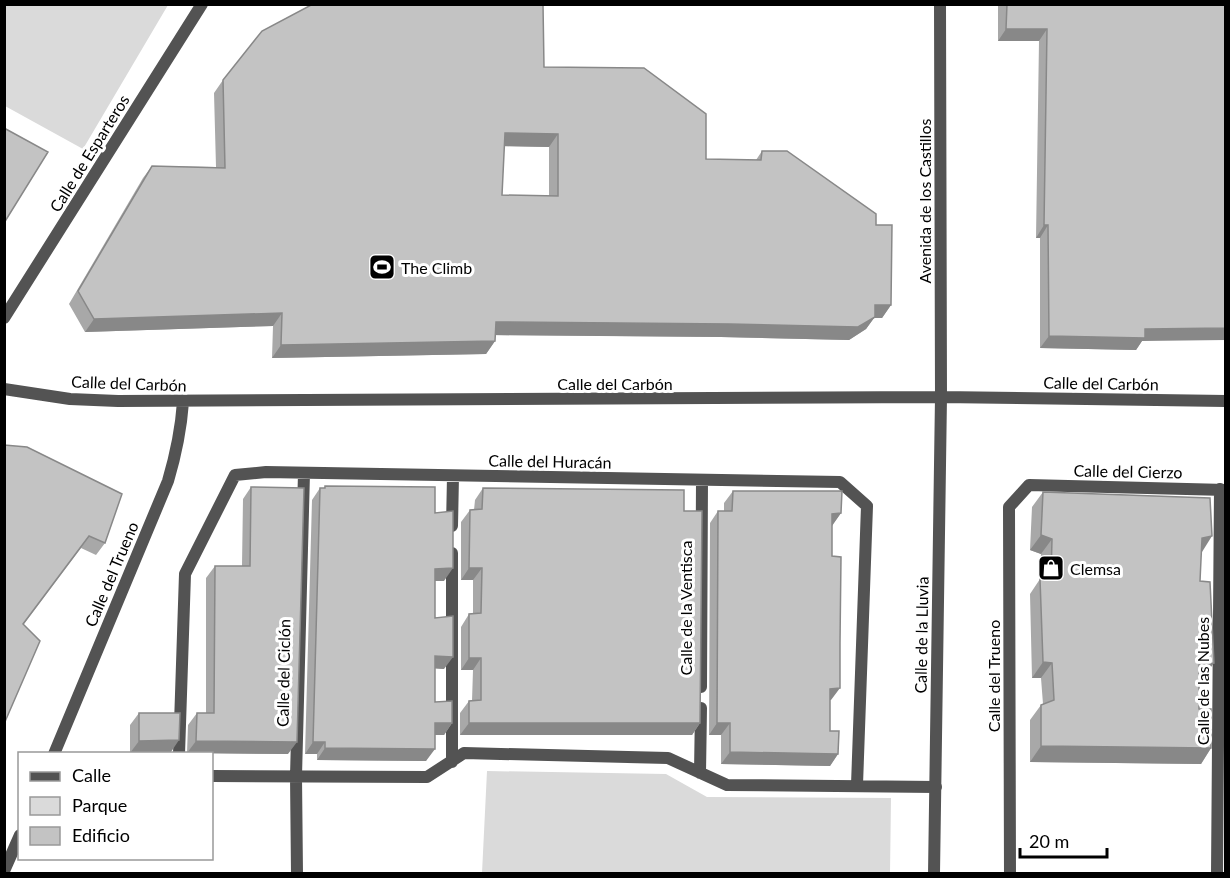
<svg xmlns="http://www.w3.org/2000/svg" width="1230" height="878" viewBox="0 0 1230 878" font-family="Lato,sans-serif">
	<rect width="100%" height="100%" fill="#fff"/>
	<path fill="#dadada" d="M4 5H168L83 149 5 106Z
		M487 771 666 774 707 797 891 798 890 873H482Z"/>
	<g fill="none" stroke-linecap="round" stroke-linejoin="round">
		<path stroke="#535353" stroke-width="12" d="M452 526 453 476
			M701 687 702 480
			M179 754 185 574 235 475 266 472 840 482 867 506 857 785
			M452 762V553
			M700 773 701 708
			M212 776 427 777 464 753 668 758 727 785 936 787
			M297 874 296 776 304 473
			M1010 874 1009 507 1029 485 1226 490
			M1217 874 1220 489"/>
		<path stroke="#535353" stroke-width="12" d="M4 318 202 4
			M4 389 70 399 118 401 941 397 1226 401
			M54 754 168 481C176 454 181 430 183 402
			M4 871 20 835
			M934 874 941 397 940 4"/>
	</g>
	<path fill="#a8a8a8" fill-rule="evenodd" d="M998 4H1226L1142 341 1136 350 1040 348V238H1036L1039 41H998Z
		M544 67 706 159 756 160 762 151 876 225 891 305 882 318H874L866 329 849 340 721 337 495 335V341L486 354 272 358 273 326 85 332 69 304 143 178 152 166 216 167 214 93 223 80ZM504 146 549 147V196L502 195Z
		M4 445 105 543 96 555 81 548 24 624 4 724Z
		M325 486 435 513 444 581H435V618L444 669 435 668V702L452 723 444 735H435L426 761 317 760V754H305L312 500 320 488H324Z
		M251 487 288 754 187 753 188 725 197 713H206V578L215 566H242L243 499Z
		M483 488 684 511 700 723 692 735H460V713L469 701H472L473 670H461V627L469 614H473V580H461V522L470 510H474L475 500Z
		M733 491 841 513 832 525 831 700H830V731L838 754 830 766 721 764V735H709L710 523 718 511H724V503Z
		M1043 492 1201 552 1200 581 1203 678 1199 679V709L1211 748 1201 764 1030 762V720L1041 705 1043 704 1041 678H1032L1030 594 1040 579 1041 554 1030 550 1032 507Z
		M139 713 171 752 130 753V725Z"/>
	<path fill="#888" d="M1006 29H1047L1039 41H998Z
		M505 133 558 134 549 147 496 146Z
		M1044 225H1048L1040 238H1036Z
		M875 305H891L882 318H874L866 329 849 340 721 337 487 335 496 322Z
		M282 313 273 326 85 332 94 319Z
		M1226 328V340L1142 341 1136 350 1040 348 1049 336 1145 329Z
		M495 341 486 354 272 358 281 345Z
		M841 513 832 526V514Z
		M1041 535 1052 539 1041 554 1030 550Z
		M1212 536 1202 552V538Z
		M453 568 444 581H426L435 569Z
		M469 568H482L473 580H461Z
		M435 656 453 657 444 669 426 668Z
		M469 658H481L473 670H461Z
		M1043 662 1052 663 1041 678H1032Z
		M1214 663 1203 678 1188 680 1199 665Z
		M840 688 831 700 822 701 830 689Z
		M435 723H452L444 735H426Z
		M469 723H700L692 735H460Z
		M717 723H730L721 735H709Z
		M179 740 171 752 130 753 139 741Z
		M196 741 297 742 288 754 187 753Z
		M313 742H325L317 754H305Z
		M1041 746 1211 748 1201 764 1030 762Z
		M325 748 435 749 426 761 317 760Z
		M730 752 838 754 830 766 721 764Z"/>
	<path fill="#c3c3c3" stroke="#888" stroke-width="1.5" fill-rule="evenodd" d="M313 4H543L544 67 644 68 706 114V159L761 160 762 151H787L876 214V225H892L891 305H875V317L858 327 730 324 496 322 495 341 281 345 282 313 94 319 78 291 152 166 225 168 223 80 262 31ZM505 133 558 134V196L502 195Z
		M1007 4H1226V328L1145 329V338L1049 336 1048 225H1044L1047 29H1006Z
		M4 128 48 152 4 223Z
		M4 445 27 447 122 494 105 543 89 536 23 624 40 641 4 724Z
		M325 486 435 487V513L453 511V568L435 569V618L453 616V657L435 656V702L452 701V723H435V749L325 748V742H313L320 488H325Z
		M251 487 304 488 297 742 196 741 197 713H214L215 566H250Z
		M483 488 684 490V511H702L700 723H469V701L481 700V658H469V614L481 613 482 568H469L470 510 482 509Z
		M733 491H842L841 513 832 514V556L841 557 840 643V688L830 689V731H839L838 754 730 752V723H717L718 511H732Z
		M1043 492 1210 498 1212 536 1202 538 1200 581 1210 582 1214 663 1199 665V709H1211V748L1041 746V705L1054 700 1052 663 1043 662 1040 579 1051 577 1052 539 1041 535Z
		M139 713H180L179 740 139 741Z"/>
	<defs>
		<symbol id="stadium-square" viewBox="-11 -11 22 22"><rect x="-9" y="-9" width="18" height="18" rx="4" fill="#000" stroke="#fff"/><path d="M0-5a6.5 5 0 1 0 0 10a6.5 5 0 1 0 0-10ZM-3.5-1.8h7v3.6h-7Z" fill="#fff"/></symbol>
		<symbol id="shop-square" viewBox="-11 -11 22 22"><rect x="-9" y="-9" width="18" height="18" rx="4" fill="#000" stroke="#fff"/><path d="M-5-2.5h2.3a2.7 3.5 0 0 1 5.4 0H5L5.5 6h-11ZM-1.5-2.5h3a1.5 2.3 0 0 0-3 0Z" fill="#fff"/></symbol>
	</defs>
	<g fill-rule="evenodd">
		<use href="#stadium-square" x="367" y="252" width="30" height="30"/>
		<use href="#shop-square" x="1036" y="553" width="30" height="30"/>
	</g>
	<g text-anchor="middle" dominant-baseline="central" stroke-width="6" stroke-linejoin="round" paint-order="stroke">
		<g font-size="16" fill="#000" stroke="#fff">
			<text transform="translate(89 153) rotate(-58)">Calle de Esparteros</text>
			<text transform="translate(924 201) rotate(-90)">Avenida de los Castillos</text>
			<text transform="translate(129 383) rotate(2)">Calle del Carbón</text>
			<text x="615" y="383">Calle del Carbón</text>
			<text transform="translate(1101 383) rotate(1)">Calle del Carbón</text>
			<text transform="translate(550 461) rotate(1)">Calle del Huracán</text>
			<text transform="translate(1128 471) rotate(1)">Calle del Cierzo</text>
			<text transform="translate(111 574) rotate(-67)">Calle del Trueno</text>
			<text transform="translate(685 608) rotate(-90)">Calle de la Ventisca</text>
			<text transform="translate(921 635) rotate(-89)">Calle de la Lluvia</text>
			<text transform="translate(283 673) rotate(-89)">Calle del Ciclón</text>
			<text transform="translate(993 676) rotate(-90)">Calle del Trueno</text>
			<text transform="translate(1202 681) rotate(-90)">Calle de las Nubes</text>
		</g>
		<g font-size="16" fill="#000" stroke="#fff" text-anchor="start">
			<text x="401" y="267">The Climb</text>
			<text x="1070" y="568">Clemsa</text>
		</g>
	</g>
	<rect width="1230" height="878" fill="none" stroke="#000000" stroke-width="12"/>
	<rect x="18" y="752" width="195" height="108" fill="#ffffff" stroke="#999999" stroke-width="1.5"/>
	<rect x="30" y="772" width="30" height="9" fill="#535353" stroke="#999999" stroke-width="1.5"/>
	<text x="72" y="782" font-size="18" fill="#000000">Calle</text>
	<rect x="30" y="797" width="30" height="18" fill="#dadada" stroke="#999999" stroke-width="1.5"/>
	<text x="72" y="812" font-size="18" fill="#000000">Parque</text>
	<rect x="30" y="827" width="30" height="18" fill="#c3c3c3" stroke="#999999" stroke-width="1.5"/>
	<text x="72" y="842" font-size="18" fill="#000000">Edificio</text>
	<path d="M1020 848v9h87v-9" fill="none" stroke="#000000" stroke-width="3"/>
	<text x="1029" y="848" font-size="18" fill="#000000" stroke="#ffffff" stroke-width="4.5" paint-order="stroke">20 m</text>
</svg>
